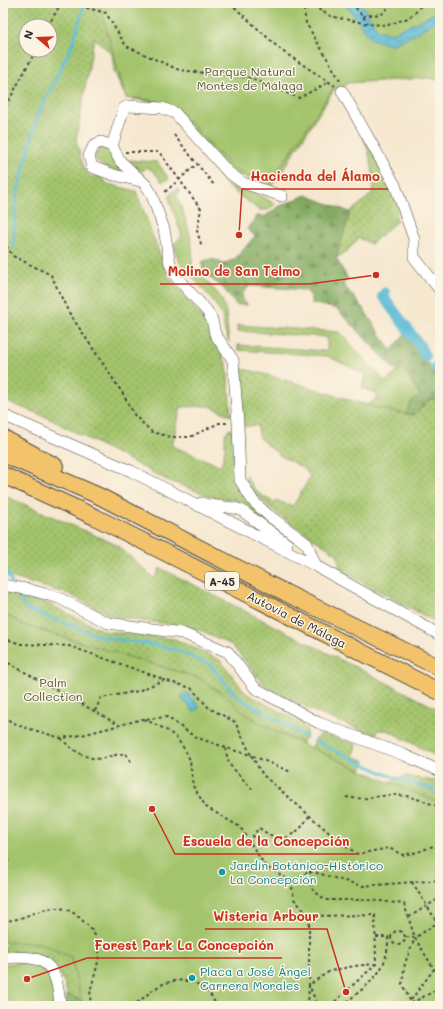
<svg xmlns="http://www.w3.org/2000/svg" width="443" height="1009" viewBox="0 0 443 1009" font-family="Mali,sans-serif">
	<defs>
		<pattern id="grass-dots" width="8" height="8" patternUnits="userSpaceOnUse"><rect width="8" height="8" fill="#a3c46c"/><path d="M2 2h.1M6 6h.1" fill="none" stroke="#859f59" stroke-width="1.8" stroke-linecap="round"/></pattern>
		<pattern id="forest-firs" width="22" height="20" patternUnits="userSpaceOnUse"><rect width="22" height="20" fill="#82aa60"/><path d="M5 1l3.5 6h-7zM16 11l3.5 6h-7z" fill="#6b8b4f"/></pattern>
		<pattern id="water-waves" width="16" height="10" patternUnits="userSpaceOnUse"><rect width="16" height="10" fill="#58bbd6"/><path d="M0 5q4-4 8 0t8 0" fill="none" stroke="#4998ae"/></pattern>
	</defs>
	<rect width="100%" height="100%" fill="#fcf5e5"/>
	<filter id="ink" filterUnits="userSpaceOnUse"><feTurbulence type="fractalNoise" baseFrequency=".025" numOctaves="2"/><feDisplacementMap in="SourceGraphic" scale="8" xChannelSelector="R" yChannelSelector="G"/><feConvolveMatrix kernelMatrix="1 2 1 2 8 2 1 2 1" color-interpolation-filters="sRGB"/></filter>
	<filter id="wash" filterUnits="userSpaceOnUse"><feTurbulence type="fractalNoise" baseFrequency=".012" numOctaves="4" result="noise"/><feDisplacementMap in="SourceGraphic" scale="16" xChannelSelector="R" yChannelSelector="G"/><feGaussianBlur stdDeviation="0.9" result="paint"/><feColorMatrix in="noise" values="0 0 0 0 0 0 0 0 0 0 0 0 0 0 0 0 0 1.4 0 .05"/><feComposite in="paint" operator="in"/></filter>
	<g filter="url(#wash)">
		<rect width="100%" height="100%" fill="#f6e7cf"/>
		<path fill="url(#grass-dots)" stroke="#67784c" fill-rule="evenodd" d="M3 3H108L329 82 334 90 272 187 235 174 159 103 126 98 114 71 112 54 94 38 76 140 84 169 92 177 98 175 108 184 136 191 168 276 207 323 214 343 227 364 231 416 210 406 181 407 172 446 221 466 225 448V434L229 429 235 431 238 492 271 525 294 541 269 528 236 500 212 497 167 480 46 417 3 400ZM26 26H50V50H26Z
			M360 128 401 207 397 210 396 219 398 220 371 244 359 238 346 252 336 258 350 212 372 194C376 171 368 150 360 128Z
			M239 369C253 370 267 375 281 379 326 391 368 409 414 415L431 399H440V624L340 570 338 555 278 515 246 485V475C252 489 260 496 274 502L276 501 293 506 310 477 305 469 281 456 260 439 257 425 243 427Z
			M3 495 117 545 155 579 160 568 440 710V758L387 730H378L376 736 317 713 266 687 232 645 202 631 171 624 141 621 109 615 69 594 3 575Z
			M3 592 32 596 104 631 175 639 220 660 246 693 303 724 307 731 306 737 302 743C282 734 243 719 232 701L199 678 23 625 3 612Z
			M322 734 356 744 353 756 365 761 361 770 311 748 318 736Z
			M406 776 440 782V803L388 782Z
			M65 911 89 1005 67 994C59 956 39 950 3 953V948L7 942H3Z"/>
		<path fill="url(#forest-firs)" stroke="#566a46" d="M306 195 350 212 336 258 348 279 343 284 365 311 391 351 407 331C410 336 415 341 418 347 424 358 427 366 440 370V399H431L414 415 406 414 411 402 420 394 402 368 398 373 337 309 311 303V296L305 290 250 286 243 292 242 299 248 305H236L224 289 204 273 201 262C209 259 216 258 223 264L235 259 255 236 247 229 257 216 264 217 280 206Z
			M67 994 89 1005V1006H65Z"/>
		<path fill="#a3c46c" stroke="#67784c" d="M99 3H440V80L428 78 347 83 343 88 333 89 268 186 234 169 177 109 152 100 126 98Z
			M182 128 223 174 275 204 268 210H259L228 187Z
			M102 149 110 151 127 173C115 170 97 169 95 155Z
			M129 160 157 162 169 179 162 182 154 172 147 167 142 172Z
			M177 188 180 192 177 195C185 219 195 240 192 265L221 297 226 312 229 342 225 332 222 315 214 302 178 260 174 244 182 236 169 198 171 193Z
			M237 325 340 332 385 382 402 368 420 395 411 402 406 414 367 405 377 399 376 393 362 388 365 374 327 356 238 350V345L327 351V337L237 331Z
			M3 612 23 625 199 678 232 701C245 721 304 744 327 755 365 772 402 788 440 803V1006H83L71 957 40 943 3 942Z
			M24 962C51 971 53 980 56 1006H3V964Z"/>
		<path fill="url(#water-waves)" stroke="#427380" d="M345 3H361L377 29 390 34 440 11V18L415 34 391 45 371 39Z
			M186 692 200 707 194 712 181 697Z"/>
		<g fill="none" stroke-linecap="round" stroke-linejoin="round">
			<path stroke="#58bbd6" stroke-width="3" d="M13 248 16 198 37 117 72 45 85 3
				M3 565 12 583
				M16 590 26 609 102 637 160 646 176 650 210 665 236 696 306 737
				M315 741 385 774 440 792"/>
			<path stroke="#58bbd6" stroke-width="11" d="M385 293 383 296 420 346 425 357
				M436 367 440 366"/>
		</g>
	</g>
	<g filter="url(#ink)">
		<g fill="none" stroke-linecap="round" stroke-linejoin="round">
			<defs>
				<path id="minor" d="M342 91 395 185 414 239V257L440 290
					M112 146 124 108 128 106 162 108 175 113 228 172 243 183 282 196
					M140 181 114 175 92 167 89 156 94 145 101 142 112 146 120 161 146 185 151 193 164 229 170 264 177 278 207 311 212 320 215 334 233 360 238 423 240 480 253 501 268 515 307 544 316 566
					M3 415 131 471 316 566 440 635
					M201 503C214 508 228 505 241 510L287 544
					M3 585 31 590 59 598 108 623 182 633 228 652 255 688 319 723 404 755 440 771
					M3 958C46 954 57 963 60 1006"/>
				<path id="highway" d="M3 438 55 466
					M3 454 99 496 286 593 440 668
					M3 475 95 517 440 692"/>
			</defs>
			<use href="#minor" stroke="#494744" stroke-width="12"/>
			<use href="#highway" stroke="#494744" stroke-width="18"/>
			<path stroke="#494744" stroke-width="2" stroke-dasharray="3 3" stroke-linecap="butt" d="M69 3 106 13 126 46 179 70 251 78 299 98 329 82
				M230 3 282 51 335 86
				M303 3 306 23 341 82
				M308 3 330 16 368 24 388 25 408 18 415 13 423 3
				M352 3 368 23
				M363 16 382 14 393 3
				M48 26 61 3
				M3 124 6 106 36 50
				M174 135 214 185
				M125 152H159L201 209 197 231 202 247
				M165 192 197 164
				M3 241 13 256 51 275 68 311 123 394 135 416 152 432 171 437H190L219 423H229
				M3 638 21 644 69 646 163 679
				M3 660 119 725
				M95 711 101 698 138 691 164 680 191 688 209 708 235 722 251 755 291 772
				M3 717 20 726 61 738 82 735 143 719 167 717 195 737 236 751 251 755 263 775 342 844 358 854 389 848 403 855 418 852 433 846 440 849
				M144 719 165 729 176 737 185 750 190 760 193 786 206 807 240 827 266 867 291 881 310 871 362 886 440 880
				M61 738C70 749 89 762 104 758 112 756 117 754 126 754L132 763
				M225 748 229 764 252 789
				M346 797C363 801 378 795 395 795 411 795 425 802 440 807
				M250 843 254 834 259 828 268 834 283 840 300 829 310 815
				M3 849 9 856 3 881
				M310 871 312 889 325 900H372L404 904 415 938 405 937
				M291 881 294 899 309 916V985L318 1006
				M412 882 437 922
				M309 916 375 915 376 964 330 1006
				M409 917 440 898
				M3 921C25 921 43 904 65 909 73 911 80 918 85 923 118 952 80 987 93 1006
				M440 921 415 938 434 969H440
				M391 938a7 7 0 1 1 14 0a7 7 0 1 1-14 0Z
				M376 937H389
				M411 1000 434 969
				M132 1006C143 1000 153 987 166 983 187 976 209 984 216 1006
				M308 1006 309 985 330 971 354 966 376 964
				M342 1006C367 984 389 974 388 937
				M406 1006 440 988
				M413 1006 402 984 405 963 415 938"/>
			<use href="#minor" stroke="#fff" stroke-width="11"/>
			<use href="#highway" stroke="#f2c36a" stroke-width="16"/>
		</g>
	</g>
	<g fill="#0f9aa8" stroke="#fcf5e5" stroke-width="1.5">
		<circle cx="222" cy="872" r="4"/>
		<circle cx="192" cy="978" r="4"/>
	</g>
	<g text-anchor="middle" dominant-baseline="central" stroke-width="3" stroke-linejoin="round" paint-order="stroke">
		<rect fill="#fcf5e5" stroke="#6a6863" stroke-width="1" x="205" y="572" width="34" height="18" rx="3"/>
		<g font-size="11" font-weight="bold" fill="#2b2b2b">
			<text x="222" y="581">A-45</text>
		</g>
		<g font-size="12" fill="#4f593e" stroke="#fcf5e5">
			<text x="250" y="71">Parque Natural<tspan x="250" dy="14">Montes de Málaga</tspan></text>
			<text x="53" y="682">Palm<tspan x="53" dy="14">Collection</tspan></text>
		</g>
		<g font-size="12" fill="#2b2b2b" stroke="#fcf5e5">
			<text transform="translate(297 619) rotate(27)">Autovía de Málaga</text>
		</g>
		<g font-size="12" fill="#0d838f" stroke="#fcf5e5" text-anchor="start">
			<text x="230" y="865">Jardín Botánico-Histórico<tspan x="230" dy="14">La Concepción</tspan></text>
			<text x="200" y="971">Placa a José Ángel<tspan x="200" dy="14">Carrera Morales</tspan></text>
		</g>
	</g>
	<path fill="none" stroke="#c8321e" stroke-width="1.5" d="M239 235L242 189H388M376 275L309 284H160M152 809L175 854H358M346 992L327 929H205M27 979L87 958H282"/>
	<g fill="#c8321e" stroke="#fcf5e5" stroke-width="1.5">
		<circle cx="239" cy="235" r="4"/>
		<circle cx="376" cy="275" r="4"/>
		<circle cx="152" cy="809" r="4"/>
		<circle cx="346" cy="992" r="4"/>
		<circle cx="27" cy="979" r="4"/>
	</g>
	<g font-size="13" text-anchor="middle" font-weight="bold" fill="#c8321e" stroke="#fcf5e5" stroke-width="3" stroke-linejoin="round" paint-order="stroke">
		<text x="315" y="181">Hacienda del Álamo</text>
		<text x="234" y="276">Molino de San Telmo</text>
		<text x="266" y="846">Escuela de la Concepción</text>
		<text x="266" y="921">Wisteria Arbour</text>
		<text x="184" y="950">Forest Park La Concepción</text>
	</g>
	<rect width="443" height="1009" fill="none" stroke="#fcf5e5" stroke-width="16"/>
	<g transform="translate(38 38) rotate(289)"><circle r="19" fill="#fcf5e5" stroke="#a8a49b"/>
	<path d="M0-3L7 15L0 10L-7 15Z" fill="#c8321e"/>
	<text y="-6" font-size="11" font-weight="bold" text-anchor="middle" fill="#2b2b2b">N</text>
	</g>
</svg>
